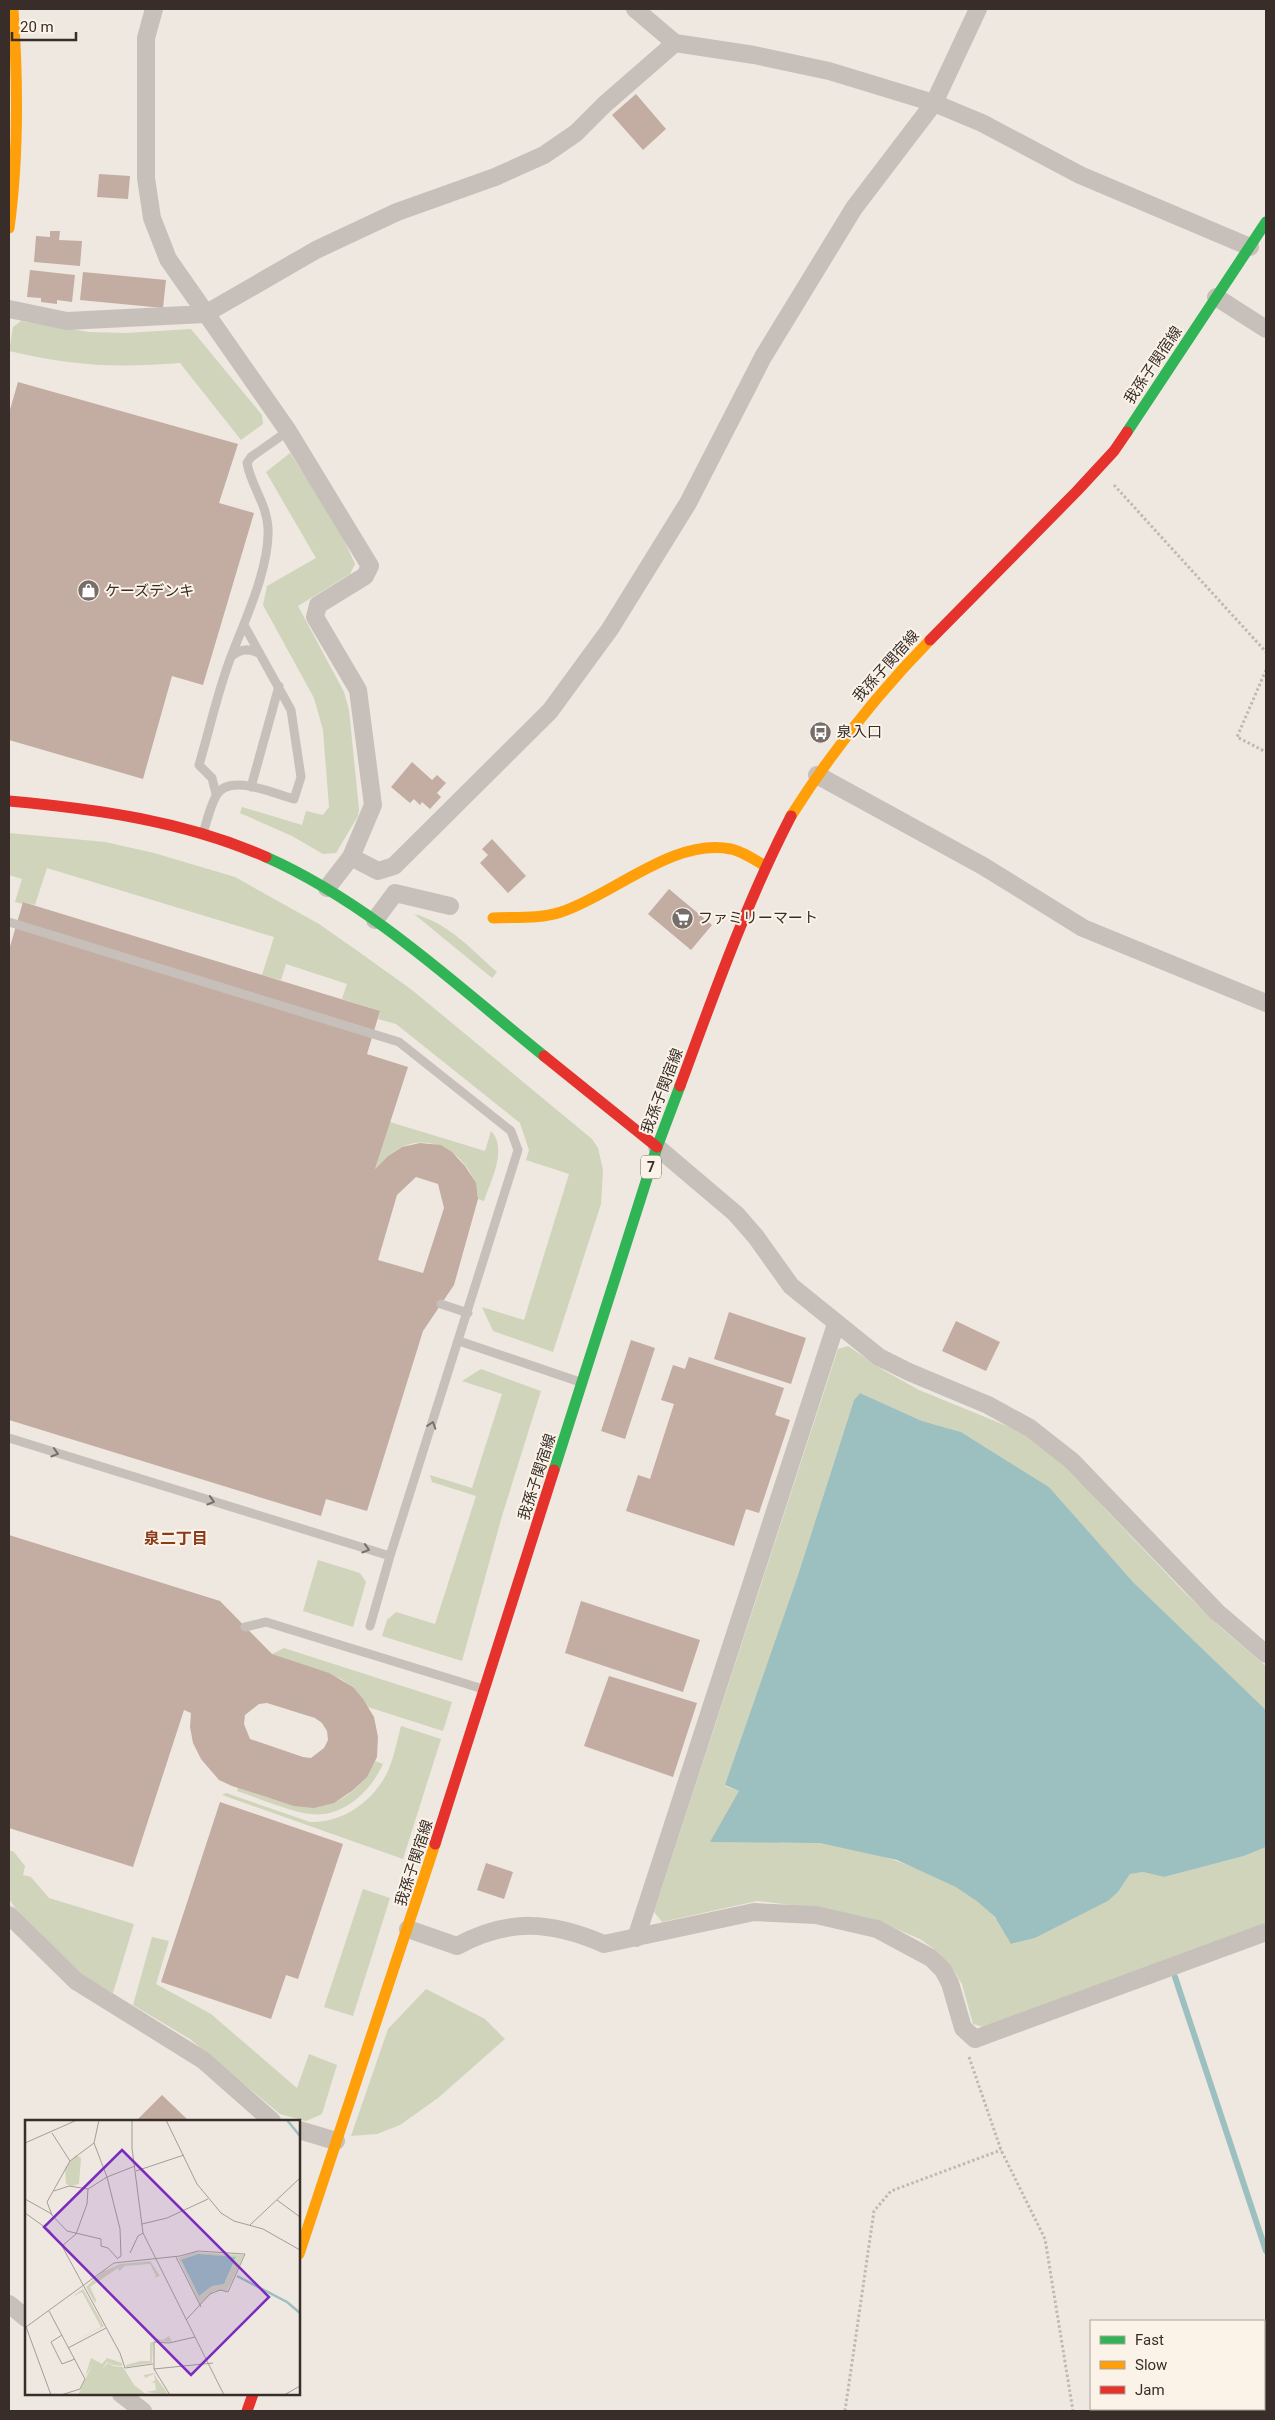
<svg xmlns="http://www.w3.org/2000/svg" width="1275" height="2420" viewBox="0 0 1275 2420" font-family="Roboto,'Noto Sans JP',sans-serif">
	<rect width="100%" height="100%" fill="#eee8e1"/>
	<path fill="#cfd4ba" d="M21 321 89 332 126 333 191 329 262 415 263 424 241 440 180 363C116 368 72 366 9 351L13 327Z
		M290 453 338 527 355 564 350 574 298 606 344 692 349 710 359 809 358 816 336 853 323 854 292 836 240 813 242 807 302 825 306 811 323 815 329 807 323 730 314 698 263 605 267 586 316 558 266 472Z
		M9 833 105 842 154 853 235 877 319 924 359 952 412 990 592 1139 598 1148 603 1170 601 1204 553 1352 493 1331 482 1307 524 1320 569 1174 526 1160 529 1150 520 1123 396 1024 378 1019 380 1011 342 999 347 984 286 964 281 980 262 975 274 937 47 868 35 905 24 902 23 904 15 902 22 879 9 875Z
		M414 914C447 922 472 950 497 972L492 978Z
		M390 1122 485 1151 491 1131C508 1149 491 1180 484 1201L478 1199C477 1163 438 1130 402 1147 391 1152 383 1161 375 1169Z
		M848 1346 883 1370 919 1390 1029 1435 1065 1464 1106 1510 1183 1591 1220 1627 1266 1666V1710L1134 1583 1049 1487 961 1432 922 1421 860 1393 854 1400 798 1575 725 1786 739 1791 780 1843C793 1843 808 1841 822 1843 872 1850 964 1877 995 1918 1002 1925 1006 1935 1012 1944L1035 1938 1108 1901 1118 1892 1130 1874 1143 1872 1164 1877 1244 1856 1266 1847V1923L983 2027 973 2024 962 1984 956 1974 938 1952 920 1939 876 1920 819 1908 757 1901 662 1922 654 1912 838 1349Z
		M481 1369 541 1391 502 1516 462 1661 382 1636 387 1620 396 1612 435 1624 476 1496 432 1482 430 1475 472 1488 502 1394 462 1381Z
		M318 1560 360 1573 366 1582 353 1627 303 1611Z
		M284 1648 452 1702 443 1731 368 1707 353 1687 341 1679 272 1654Z
		M401 1726 441 1739 403 1859 222 1795 226 1793 310 1822C343 1823 374 1801 388 1771 394 1757 397 1741 401 1726Z
		M375 1761 383 1764C371 1791 343 1818 311 1814 290 1812 259 1798 237 1791L238 1788C295 1806 340 1827 375 1761Z
		M9 1850 14 1852 25 1866 23 1875 31 1877 49 1898 134 1924 113 1993 80 1974 16 1909 9 1899Z
		M363 1889 390 1898 353 2016 324 2007Z
		M152 1937 169 1941 156 1984 211 2014 297 2088 309 2054 337 2065 322 2114 306 2121 280 2114 190 2039 133 2005Z
		M426 1989 485 2019 505 2039 438 2098 400 2125 377 2134 351 2136 388 2029Z"/>
	<path fill="#9cbfc0" d="M860 1393 922 1421 961 1432 1049 1487 1134 1583 1266 1710V1847L1244 1856 1164 1877 1143 1872 1130 1874 1118 1892 1108 1901 1035 1938 1011 1944 995 1917 978 1902 956 1887 897 1860 820 1843 710 1842 739 1791 725 1785 798 1575 854 1400Z"/>
	<g fill="none" stroke-linecap="round" stroke-linejoin="round">
		<path stroke="#9cbfc0" stroke-width="6" d="M1175 1977 1266 2251"/>
	</g>
	<path fill="#c3aca2" fill-rule="evenodd" d="M636 94 666 129 643 150 612 115Z
		M99 174 130 176 128 199 97 197Z
		M50 231H60L59 240 82 241 80 266 34 262 36 236 50 237Z
		M30 270 75 275 72 302 57 300V304L41 302V298L27 297Z
		M83 272 166 280 163 308 80 300Z
		M18 382 238 444 219 503 254 513 203 685 172 676 143 779 9 740V413Z
		M412 762 432 780 437 775 446 783 437 793 441 797 430 809 422 802 420 805 414 799 410 803 391 787Z
		M492 839 526 876 508 893 480 863 488 855 482 849Z
		M669 889 712 925 691 950 648 914Z
		M23 902 380 1011 367 1054 408 1067 375 1169 388 1156 402 1147 420 1143 441 1145 452 1152 465 1166 476 1183 478 1199 454 1285 423 1331 367 1511 326 1499 321 1516 9 1420V950ZM416 1177 438 1184 444 1208 423 1273 378 1260 397 1195Z
		M729 1312 806 1338 791 1384 714 1359Z
		M956 1321 1000 1342 986 1371 942 1351Z
		M631 1340 655 1348 625 1439 601 1431Z
		M689 1357 784 1388 775 1415 790 1420 759 1513 746 1509 734 1546 626 1511 638 1475 650 1479 674 1404 661 1400 673 1365 685 1369Z
		M9 1535 220 1601 272 1654 329 1673 353 1687 363 1699 374 1717 378 1737 377 1757 367 1777 352 1791 334 1803 314 1808 294 1806 232 1786 219 1780 201 1759 193 1743 190 1727 191 1713 184 1710 133 1867 9 1828ZM267 1703 315 1718 322 1723 327 1731 328 1740 324 1748 311 1758 303 1757 250 1739 244 1724 245 1715 259 1704Z
		M581 1601 700 1640 683 1692 565 1653Z
		M609 1676 697 1703 673 1777 584 1746Z
		M220 1802 343 1844 298 1979 286 1975 271 2019 161 1982Z
		M486 1863 513 1872 504 1899 477 1890Z
		M162 2095 189 2121H136Z"/>
	<g fill="none" stroke-linecap="round" stroke-linejoin="round">
		<path stroke="#c0b9b2" stroke-width="3" stroke-dasharray="2.5 2.5" stroke-linecap="butt" d="M1114 485 1266 652
			M1266 670 1237 737 1266 752
			M969 2057 1001 2150 1045 2239 1073 2411
			M845 2411 874 2211 891 2191 1001 2150"/>
		<path stroke="#c7c0ba" stroke-width="9" d="M232 656C241 648 250 648 260 654
			M251 787 279 686
			M216 794 212 778 199 765C209 731 217 695 229 662 243 624 270 569 268 528 267 504 251 486 247 463L251 457 288 431
			M203 833C207 821 210 807 216 796 228 772 275 794 294 799L301 777 291 710 244 625
			M9 922 399 1042 511 1131 518 1150 390 1556 9 1438
			M441 1304 468 1313
			M459 1341 580 1382
			M370 1626 390 1556
			M245 1627 266 1622 483 1689"/>
		<path stroke="#c7c0ba" stroke-width="18" d="M154 9 146 38V178L152 218 168 259 288 431 370 566 365 576 318 605 315 617 358 690 373 805 351 857 327 888
			M635 9 675 43 754 55 829 71 934 103 982 123 1080 175 1250 247
			M1216 297 1266 329
			M9 309 67 321 205 314 316 250 397 212 495 177 544 155 576 133 605 104 675 43
			M817 775 983 866 1083 928 1266 1003
			M351 857 378 871 394 866 550 711 610 629 688 503 763 357 854 208 934 103 978 9
			M375 920 395 893 450 906
			M657 1147 736 1214 756 1237 791 1286 879 1357 909 1372 988 1405 1030 1428 1072 1461 1217 1612 1266 1654
			M9 1915 76 1981 203 2060 272 2121
			M408 1929 457 1946C508 1918 551 1921 604 1944L754 1912 816 1915 877 1929 931 1958 943 1970 950 1983 963 2028 975 2039 1266 1932
			M636 1938 836 1324
			M299 2130 336 2141
			M9 2304 26 2318
			M121 2394 143 2411"/>
		<path stroke="#30b455" stroke-width="11" d="M1127 432 1266 222
			M266 857C370 903 456 985 544 1056
			M554 1470 657 1147 680 1086"/>
		<path stroke="#ff9f0a" stroke-width="11" d="M9 228C19 155 18 82 13 9
			M791 816C831 753 878 693 930 640
			M493 918C515 917 540 919 561 912 613 895 674 837 731 849 743 852 754 859 765 866
			M299 2254 435 1844"/>
		<path stroke="#e5322d" stroke-width="11" d="M930 640 1077 491 1114 451 1127 432
			M9 801C97 809 184 821 266 857
			M544 1056 657 1147
			M680 1086C714 994 746 903 791 816
			M435 1844 554 1470
			M247 2411 253 2394"/>
	</g>
	<defs><path id="oneway-chevron" d="M-2-3.5L2.5 0L-2 3.5" fill="none" stroke-width="1.6" stroke-linecap="round" stroke-linejoin="round" transform="scale(1.25)"/></defs>
	<g stroke="#786f6a">
		<use href="#oneway-chevron" transform="translate(432 1425) rotate(-72)"/>
		<use href="#oneway-chevron" transform="translate(55 1453) rotate(17)"/>
		<use href="#oneway-chevron" transform="translate(211 1501) rotate(17)"/>
		<use href="#oneway-chevron" transform="translate(366 1549) rotate(17)"/>
	</g>
	<defs>
		<symbol id="shop-disc" viewBox="-11 -11 22 22"><circle r="9.5" fill="#786e69" stroke="#fbf3e8"/><path d="M-5-2.5h2.3a2.7 3.5 0 0 1 5.4 0H5L5.5 6h-11ZM-1.5-2.5h3a1.5 2.3 0 0 0-3 0Z" fill="#fff"/></symbol>
		<symbol id="bus-disc" viewBox="-11 -11 22 22"><circle r="9.5" fill="#786e69" stroke="#fbf3e8"/><path d="M-5-6H5V4H4V6H2V4H-2V6H-4V4H-5ZM-3.5-4V0h7V-4ZM-3.5 1.2v1.5H-2V1.2ZM2 1.2v1.5H3.5V1.2Z" fill="#fff"/></symbol>
		<symbol id="supermarket-disc" viewBox="-11 -11 22 22"><circle r="9.5" fill="#786e69" stroke="#fbf3e8"/><path d="M-6-5.5h2.5l.6 2H6L4.5 2H-2.5L-4.4-4H-6ZM-1.5 3.2a1.3 1.3 0 1 0 .1 0ZM3 3.2a1.3 1.3 0 1 0 .1 0Z" fill="#fff"/></symbol>
	</defs>
	<g fill-rule="evenodd">
		<use href="#shop-disc" x="76" y="578" width="25" height="25"/>
		<use href="#bus-disc" x="808" y="720" width="25" height="25"/>
		<use href="#supermarket-disc" x="670" y="906" width="25" height="25"/>
	</g>
	<g text-anchor="middle" dominant-baseline="central" stroke-width="4" stroke-linejoin="round" paint-order="stroke">
		<rect fill="#fbf3e8" stroke="#726862" stroke-width="1" x="641" y="1155.5" width="20" height="23" rx="4"/>
		<g font-size="14" font-weight="bold" fill="#382d28">
			<text x="651" y="1167">7</text>
		</g>
		<g font-size="15" fill="#382d28" stroke="#fbf3e8">
			<text transform="translate(1153 365) rotate(-56)">我孫子関宿線</text>
			<text transform="translate(886 666) rotate(-48)">我孫子関宿線</text>
			<text transform="translate(662 1091) rotate(-69)">我孫子関宿線</text>
			<text transform="translate(537 1477) rotate(-72)">我孫子関宿線</text>
			<text transform="translate(414 1863) rotate(-72)">我孫子関宿線</text>
		</g>
		<g font-size="15" fill="#382d28" stroke="#fbf3e8" text-anchor="start">
			<text x="105" y="591">ケーズデンキ</text>
			<text x="837" y="732">泉入口</text>
			<text x="698" y="918">ファミリーマート</text>
		</g>
		<g font-size="16" font-weight="bold" fill="#8b3a1c" stroke="#fbf3e8">
			<text x="176" y="1538">泉二丁目</text>
		</g>
	</g>
	<g transform="translate(25 2120)">
		<rect width="275" height="275" fill="#eee8e1"/>
		<path d="M51 35 56 38 54 64 46 66 41 64 40 48ZM169 132 219 135 202 171H189L175 184 153 138ZM173 134 211 138 199 164 187 166 174 176 156 141ZM125 141 135 156 128 158 131 156 125 144 100 146 94 151 93 148 65 167 71 180 70 183 61 167 77 152 95 144ZM58 169 79 206 44 225 76 207 57 172 47 177ZM144 216 147 222 128 221 127 243 101 247V245L116 241H125V223L133 219 138 220ZM66 238 77 244 82 238 97 243V246L88 245 82 242 77 249 83 243 88 246 98 247 109 265 122 275H53L68 243 60 257ZM129 253 132 259 144 275 121 272 131 270 130 263 126 262 130 261 129 254 120 258 119 255Z" fill="#cfd4ba" fill-rule="evenodd"/>
		<path d="M173 134 211 137 199 164 187 166 174 176 156 140Z" fill="#9cbfc0"/>
		<path fill="none" stroke="#9cbfc0" stroke-width="2.5" d="M262 0 275 16M212 156 262 182 275 193"/>
		<path fill="none" stroke="#a59d97" stroke-width="1" d="M74 0 69 23 82 57 95 109 96 136 93 138M107 0V28L118 113 199 275M141 0 172 64 196 93 209 101 238 109 275 130M27 13 45 41M0 23 52 0M111 51 159 35M29 71 44 66 63 69 82 57 110 46M0 79 25 93 42 111 76 119V126L83 128 93 139M252 80 275 97M0 93 24 110 37 126 95 233 100 248 128 244M27 95 22 82 45 41 69 23M117 104 142 98 183 79M225 105 275 58M37 126 51 114 62 84 63 69M105 133 113 116 118 113M151 137 176 187M24 191 60 259 55 269 36 275M0 204 26 275M1 207 89 143 155 136 173 131 220 134 203 172 195 170 185 174 161 200M37 215 26 222 37 244 50 239M43 228 81 208M129 249 188 243M145 275 129 249V222L144 223 170 217M259 275 275 266"/>
		<path fill="#7b2cbf" fill-opacity="0.15" stroke="#7b2cbf" stroke-width="2.5" d="M97 30 244 177 166 255 19 107Z"/>
		<rect width="275" height="275" fill="none" stroke="#382d28" stroke-width="2.5"/>
	</g>
	<rect width="1275" height="2420" fill="none" stroke="#382d28" stroke-width="20"/>
	<rect x="1090" y="2320" width="175" height="90" fill="#fbf3e8" stroke="#ada49b"/>
	<rect x="1100" y="2336" width="25" height="8" fill="#30b455" stroke="#ada49b"/>
	<text x="1135" y="2345" font-size="15" fill="#382d28">Fast</text>
	<rect x="1100" y="2361" width="25" height="8" fill="#ff9f0a" stroke="#ada49b"/>
	<text x="1135" y="2370" font-size="15" fill="#382d28">Slow</text>
	<rect x="1100" y="2386" width="25" height="8" fill="#e5322d" stroke="#ada49b"/>
	<text x="1135" y="2395" font-size="15" fill="#382d28">Jam</text>
	<path d="M12 32v8h64v-8" fill="none" stroke="#382d28" stroke-width="2.5"/>
	<text x="20" y="32" font-size="15" fill="#382d28" stroke="#fbf3e8" stroke-width="4" paint-order="stroke">20 m</text>
</svg>
